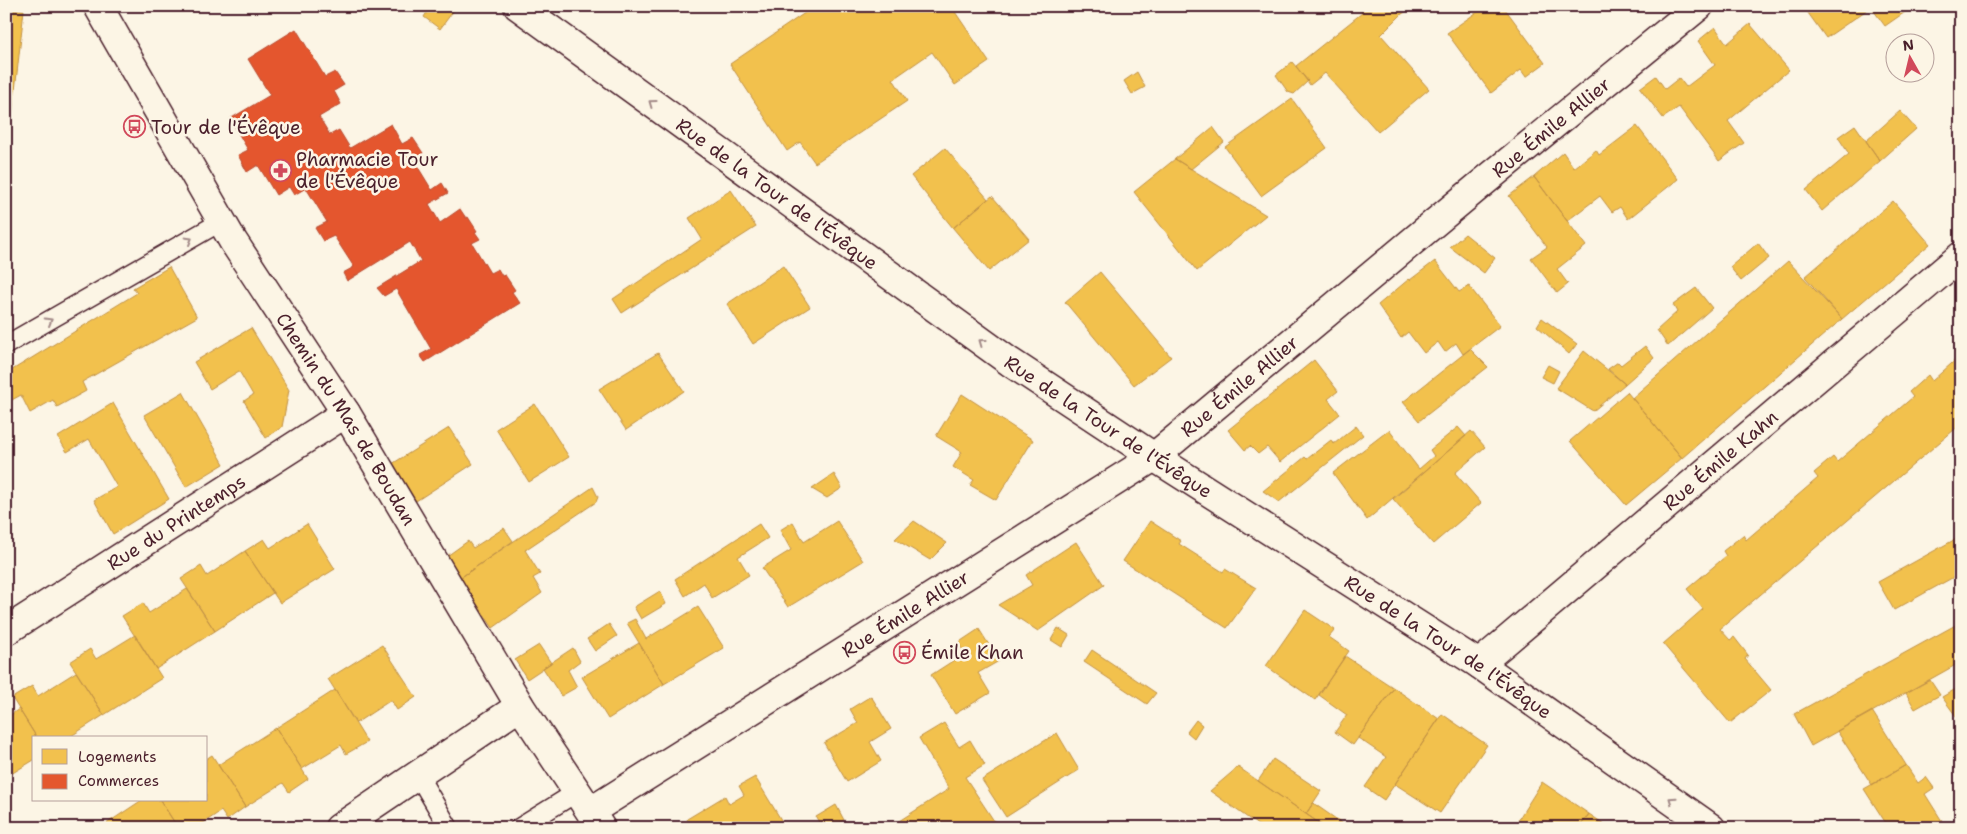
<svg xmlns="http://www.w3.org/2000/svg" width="1967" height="834" viewBox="0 0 1967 834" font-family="'Shantell Sans',sans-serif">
	<rect width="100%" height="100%" fill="#fcf5e5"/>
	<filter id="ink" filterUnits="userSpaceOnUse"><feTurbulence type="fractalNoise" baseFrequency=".02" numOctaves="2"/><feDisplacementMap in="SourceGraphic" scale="10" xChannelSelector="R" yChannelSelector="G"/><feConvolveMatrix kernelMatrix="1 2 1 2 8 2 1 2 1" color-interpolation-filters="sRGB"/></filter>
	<g filter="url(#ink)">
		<path fill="#f2c14e" stroke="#c09044" d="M415 6H431L426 13Z
			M431 6H448L454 10 440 29 424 17Z
			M815 6H951L989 62 955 85 932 52 893 79 907 101 815 163 800 142 787 151 730 64Z
			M1360 6H1413L1402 14 1381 35 1429 89 1378 132 1325 73 1310 85 1296 66 1362 13 1359 8Z
			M1486 6H1503L1545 63 1526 77 1521 70 1491 93 1447 33Z
			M1803 6H1905L1908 10 1885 26 1871 7 1826 38Z
			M6 8 24 10 6 172Z
			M1750 24 1789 70 1728 121 1744 143 1719 161 1679 107 1663 118 1640 88 1656 76 1665 89 1679 78 1686 87 1715 65 1698 41 1715 27 1727 44Z
			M1292 62 1308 81 1294 94 1288 92 1276 75Z
			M1137 72 1145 87 1132 94 1124 81Z
			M1292 99 1327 148 1261 196 1225 147Z
			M1900 111 1916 129 1880 161 1866 141Z
			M1855 125 1880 161 1822 211 1806 190 1849 154 1838 137Z
			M1637 126 1678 179 1628 219 1620 207 1612 212 1600 196 1567 221 1534 177 1563 152 1574 168 1596 150 1599 155Z
			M1213 127 1224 142 1191 169 1175 159Z
			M945 148 988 199 953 228 911 176Z
			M1175 159 1266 215 1197 271 1134 192Z
			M1534 177 1586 246 1557 269 1568 284 1557 293 1531 258 1547 247 1509 196Z
			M731 190 756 227 622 313 613 299 702 239 689 218Z
			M992 196 1029 239 989 271 953 228Z
			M1893 201 1930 244 1842 319 1805 277Z
			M1465 234 1495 258 1484 273 1450 247Z
			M1758 243 1769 258 1741 281 1730 267Z
			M1435 261 1459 292 1469 286 1500 326 1463 354 1456 343 1445 352 1438 342 1424 353 1408 332 1401 338 1378 305 1409 279 1410 280Z
			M1788 261 1842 319 1682 458 1632 398Z
			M783 266 810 307 753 344 727 304Z
			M169 267 197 317 82 382 86 391 57 407 53 400 30 413 21 395 6 403V368L9 372 137 293 133 288Z
			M1100 272 1171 357 1134 385 1065 302Z
			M1696 288 1712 308 1668 346 1657 330 1677 312 1673 305Z
			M1542 318 1577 344 1569 354 1537 326Z
			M251 328 289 390 282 427 266 438 244 401 253 395 239 371 210 389 194 362Z
			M1645 346 1654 358 1625 384 1608 369 1618 362 1621 365Z
			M1470 349 1488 367 1419 421 1403 402Z
			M1584 351 1625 384 1593 411 1556 388Z
			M658 353 684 391 626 430 599 389Z
			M1961 355V424L1720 629 1730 640 1734 637 1748 655 1745 659 1771 690 1730 723 1663 644 1703 609 1687 589 1726 556 1723 551 1743 535 1746 540 1818 478 1814 473 1833 457 1837 462 1913 397 1909 392 1928 375 1932 381Z
			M1314 360 1338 391 1328 399 1340 414 1280 462 1267 447 1258 454 1250 446 1245 450 1228 430Z
			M1548 365 1559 371 1553 383 1541 377Z
			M183 392 224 464 186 487 144 415Z
			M1627 392 1682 458 1626 505 1570 441Z
			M962 394 1033 440 996 500 970 485 974 480 953 467 962 452 936 436Z
			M113 403 169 499 113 534 94 500 117 487 89 439 67 452 58 437Z
			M535 404 569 457 529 482 496 429Z
			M1356 426 1363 435 1279 502 1263 491 1305 457 1307 459 1331 440 1334 444Z
			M1458 427 1466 436 1367 520 1333 473 1389 430 1419 469 1434 456 1430 450Z
			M449 428 473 464 416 501 392 464Z
			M1471 431 1485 447 1455 473 1481 503 1433 544 1393 499Z
			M834 474 842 488 827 498 812 489Z
			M593 487 598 497 596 502 525 550 540 574 533 578 542 593 493 628 460 578Z
			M837 521 863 561 788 607 762 568 791 550 780 530 793 522 804 542Z
			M914 521 947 543 930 560 895 539Z
			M1150 521 1181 541 1179 544 1223 572 1225 569 1256 588 1227 628 1123 561Z
			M307 524 335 569 280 603 245 551 264 539 270 548Z
			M759 524 768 538 738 557 749 575 712 598 704 583 685 596 675 579Z
			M504 528 513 541 460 578 447 556 468 541 473 548Z
			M1961 536V573L1894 610 1878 582Z
			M1076 542 1104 585 1038 631 998 605 1032 585 1026 575Z
			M245 551 273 593 215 631 181 579 201 566 207 576Z
			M187 589 215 631 156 669 122 616 143 603 149 613Z
			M660 591 666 604 641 619 634 607Z
			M698 607 724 648 664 684 627 623 635 619 646 639Z
			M1305 610 1335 630 1329 637 1349 651 1315 700 1266 666Z
			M1961 622V662L1811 746 1794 714Z
			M609 624 617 636 595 651 587 639Z
			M1058 628 1069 635 1062 647 1051 640Z
			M979 629 999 661 978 673 990 693 955 714 931 675 965 653 958 643Z
			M135 635 162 678 104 715 70 662 90 649 96 659Z
			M639 643 664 684 608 719 582 677Z
			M382 645 416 697 397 710 391 700 356 723 328 679Z
			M539 645 551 663 527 679 515 660Z
			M573 648 580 661 568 670 577 687 561 696 543 668Z
			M1092 650 1156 693 1147 704 1084 662Z
			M1345 656 1394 688 1353 745 1335 732 1347 715 1319 695Z
			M76 672 104 715 68 738H37L12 698 32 686 38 696Z
			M1930 680 1940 695 1915 709 1906 693Z
			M1961 686V723L1942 697Z
			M1394 688 1439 719 1384 800 1365 787 1386 757 1358 738Z
			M335 690 367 742 346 754 341 745 302 769 276 728Z
			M871 696 891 729 870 742 881 761 847 782 824 743 858 723 850 709Z
			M19 709 37 738H34V760L6 777V718Z
			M1872 711 1906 765 1872 785 1837 731Z
			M1442 714 1487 745 1440 813 1395 784Z
			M1196 720 1202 725 1194 738 1187 732Z
			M944 723 959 747 970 740 985 765 965 777 998 827 888 828 949 789 919 738Z
			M276 728 308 779 289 792 283 783 245 807 218 765Z
			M1057 733 1079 770 1006 817 982 780Z
			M212 755 245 807 227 820 221 811 196 828H178L160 800H206V759Z
			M1273 759 1321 791 1306 814 1258 781Z
			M1906 765 1918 783 1926 777 1934 788 1925 794 1942 821 1930 828H1889L1864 789Z
			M1238 767 1306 814 1326 828H1262L1210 791Z
			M755 777 786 828H692L687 819 725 796 729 804 744 795 739 786Z
			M1542 782 1589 814 1579 828H1529L1518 820Z
			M142 800H160L178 828H100Z
			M1313 803 1349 828H1326L1306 814Z
			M836 805 844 820 832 828H822L816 817Z
			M1589 814 1610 828H1579Z
			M1942 821 1946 828H1930Z
			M841 822 844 828H832Z"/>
		<path fill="#e4572e" stroke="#b6462d" d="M296 29 325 77 335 72 344 85 334 91 341 104 319 117 330 135 339 130 350 148 391 124 402 144 413 138 423 153 413 159 432 190 442 183 448 193 429 204 440 223 460 209 466 218 468 217 477 231 475 232 480 239 472 243 490 273 498 269 502 276 505 275 515 290 512 292 520 303 425 362 420 355 431 349 396 289 384 296 377 288 421 261 410 242 347 281 343 273 354 267 334 236 323 241 315 228 327 222 306 188 294 195 289 187 276 195 258 165 247 172 238 155 248 150 230 119 270 95 248 59Z"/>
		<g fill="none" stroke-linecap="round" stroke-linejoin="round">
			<defs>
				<path id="lane" d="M6 345 222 221
					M418 775 449 828
					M519 828 577 792"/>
				<g id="street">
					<path id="s1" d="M98 6 233 241 346 413 520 706 601 828"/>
					<path id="s2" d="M6 631 346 413"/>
					<path id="s3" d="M1479 664 1961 256"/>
					<path id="s4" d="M591 811 1154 457 1480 185 1699 6"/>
					<path d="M339 828 520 706"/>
				</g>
				<g id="secondary">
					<path id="s5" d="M518 6 1010 362 1154 457 1479 664 1711 828"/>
				</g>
			</defs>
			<use href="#lane" stroke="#4a1f2b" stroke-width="21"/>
			<use href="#street" stroke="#4a1f2b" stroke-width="31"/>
			<use href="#secondary" stroke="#4a1f2b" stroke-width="31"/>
			<use href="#lane" stroke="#fcf5e5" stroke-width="18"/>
			<use href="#street" stroke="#fcf5e5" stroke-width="28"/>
			<use href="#secondary" stroke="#fcf5e5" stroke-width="28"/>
		</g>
		<defs><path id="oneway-chevron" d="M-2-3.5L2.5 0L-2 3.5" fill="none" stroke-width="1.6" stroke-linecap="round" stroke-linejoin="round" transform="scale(1.25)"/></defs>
		<g stroke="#a38a88">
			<use href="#oneway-chevron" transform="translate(652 103) rotate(-144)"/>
			<use href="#oneway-chevron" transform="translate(189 240) rotate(-30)"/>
			<use href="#oneway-chevron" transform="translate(49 321) rotate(-30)"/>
			<use href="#oneway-chevron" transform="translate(982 342) rotate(-144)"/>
			<use href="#oneway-chevron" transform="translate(1672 800) rotate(-145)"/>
		</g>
	</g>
	<defs>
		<symbol id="bus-ring" viewBox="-11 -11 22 22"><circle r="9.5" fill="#fcf5e5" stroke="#d1495b" stroke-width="1.5"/><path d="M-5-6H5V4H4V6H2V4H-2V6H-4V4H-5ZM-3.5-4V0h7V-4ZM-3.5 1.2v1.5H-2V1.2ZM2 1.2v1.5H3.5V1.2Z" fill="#d1495b"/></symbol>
		<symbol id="pharmacy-ring" viewBox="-11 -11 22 22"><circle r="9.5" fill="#fcf5e5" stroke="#d1495b" stroke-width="1.5"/><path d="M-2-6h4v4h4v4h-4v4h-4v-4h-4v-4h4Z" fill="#d1495b"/></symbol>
	</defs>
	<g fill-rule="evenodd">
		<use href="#bus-ring" x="122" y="114" width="25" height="25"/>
		<use href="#pharmacy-ring" x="268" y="158" width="25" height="25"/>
		<use href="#bus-ring" x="892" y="640" width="25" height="25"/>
	</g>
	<g text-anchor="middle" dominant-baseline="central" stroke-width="5" stroke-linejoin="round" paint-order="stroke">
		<g font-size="19" fill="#4a1f2b" stroke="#fcf5e5" text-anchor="start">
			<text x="151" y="127">Tour de l'Évêque</text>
			<text x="296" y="159">Pharmacie Tour<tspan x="296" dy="22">de l'Évêque</tspan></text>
			<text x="921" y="652">Émile Khan</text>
		</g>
		<g font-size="19" fill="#4a1f2b" stroke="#fcf5e5">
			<text stroke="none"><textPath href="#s4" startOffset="1181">Rue Émile Allier</textPath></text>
			<text stroke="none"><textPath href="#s5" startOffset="320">Rue de la Tour de l'Évêque</textPath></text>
			<text stroke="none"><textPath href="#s4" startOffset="776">Rue Émile Allier</textPath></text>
			<text stroke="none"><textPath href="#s1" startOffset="482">Chemin du Mas de Boudan</textPath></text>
			<text stroke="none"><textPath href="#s5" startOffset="725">Rue de la Tour de l'Évêque</textPath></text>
			<text stroke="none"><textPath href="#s3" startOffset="316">Rue Émile Kahn</textPath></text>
			<text stroke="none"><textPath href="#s2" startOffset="202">Rue du Printemps</textPath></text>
			<text stroke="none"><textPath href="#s4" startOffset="371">Rue Émile Allier</textPath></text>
			<text stroke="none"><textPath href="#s5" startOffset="1130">Rue de la Tour de l'Évêque</textPath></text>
		</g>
	</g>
	<rect width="1967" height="834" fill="none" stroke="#fcf5e5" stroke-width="25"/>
	<rect x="12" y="12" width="1942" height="809" fill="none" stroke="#4a1f2b" stroke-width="2" filter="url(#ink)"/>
	<rect x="32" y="736" width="175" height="65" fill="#fcf5e5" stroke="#b59f9b"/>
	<rect x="42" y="749" width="25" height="15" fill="#f2c14e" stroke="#b59f9b"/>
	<text x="78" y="762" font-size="15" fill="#4a1f2b">Logements</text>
	<rect x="42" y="774" width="25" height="15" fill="#e4572e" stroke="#b59f9b"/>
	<text x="78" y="786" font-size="15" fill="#4a1f2b">Commerces</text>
	<g transform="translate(1910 58) rotate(352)"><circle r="24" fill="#fcf5e5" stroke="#b59f9b"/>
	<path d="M0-4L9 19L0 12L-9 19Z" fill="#d1495b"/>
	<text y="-8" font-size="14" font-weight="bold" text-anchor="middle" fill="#4a1f2b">N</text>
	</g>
</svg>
